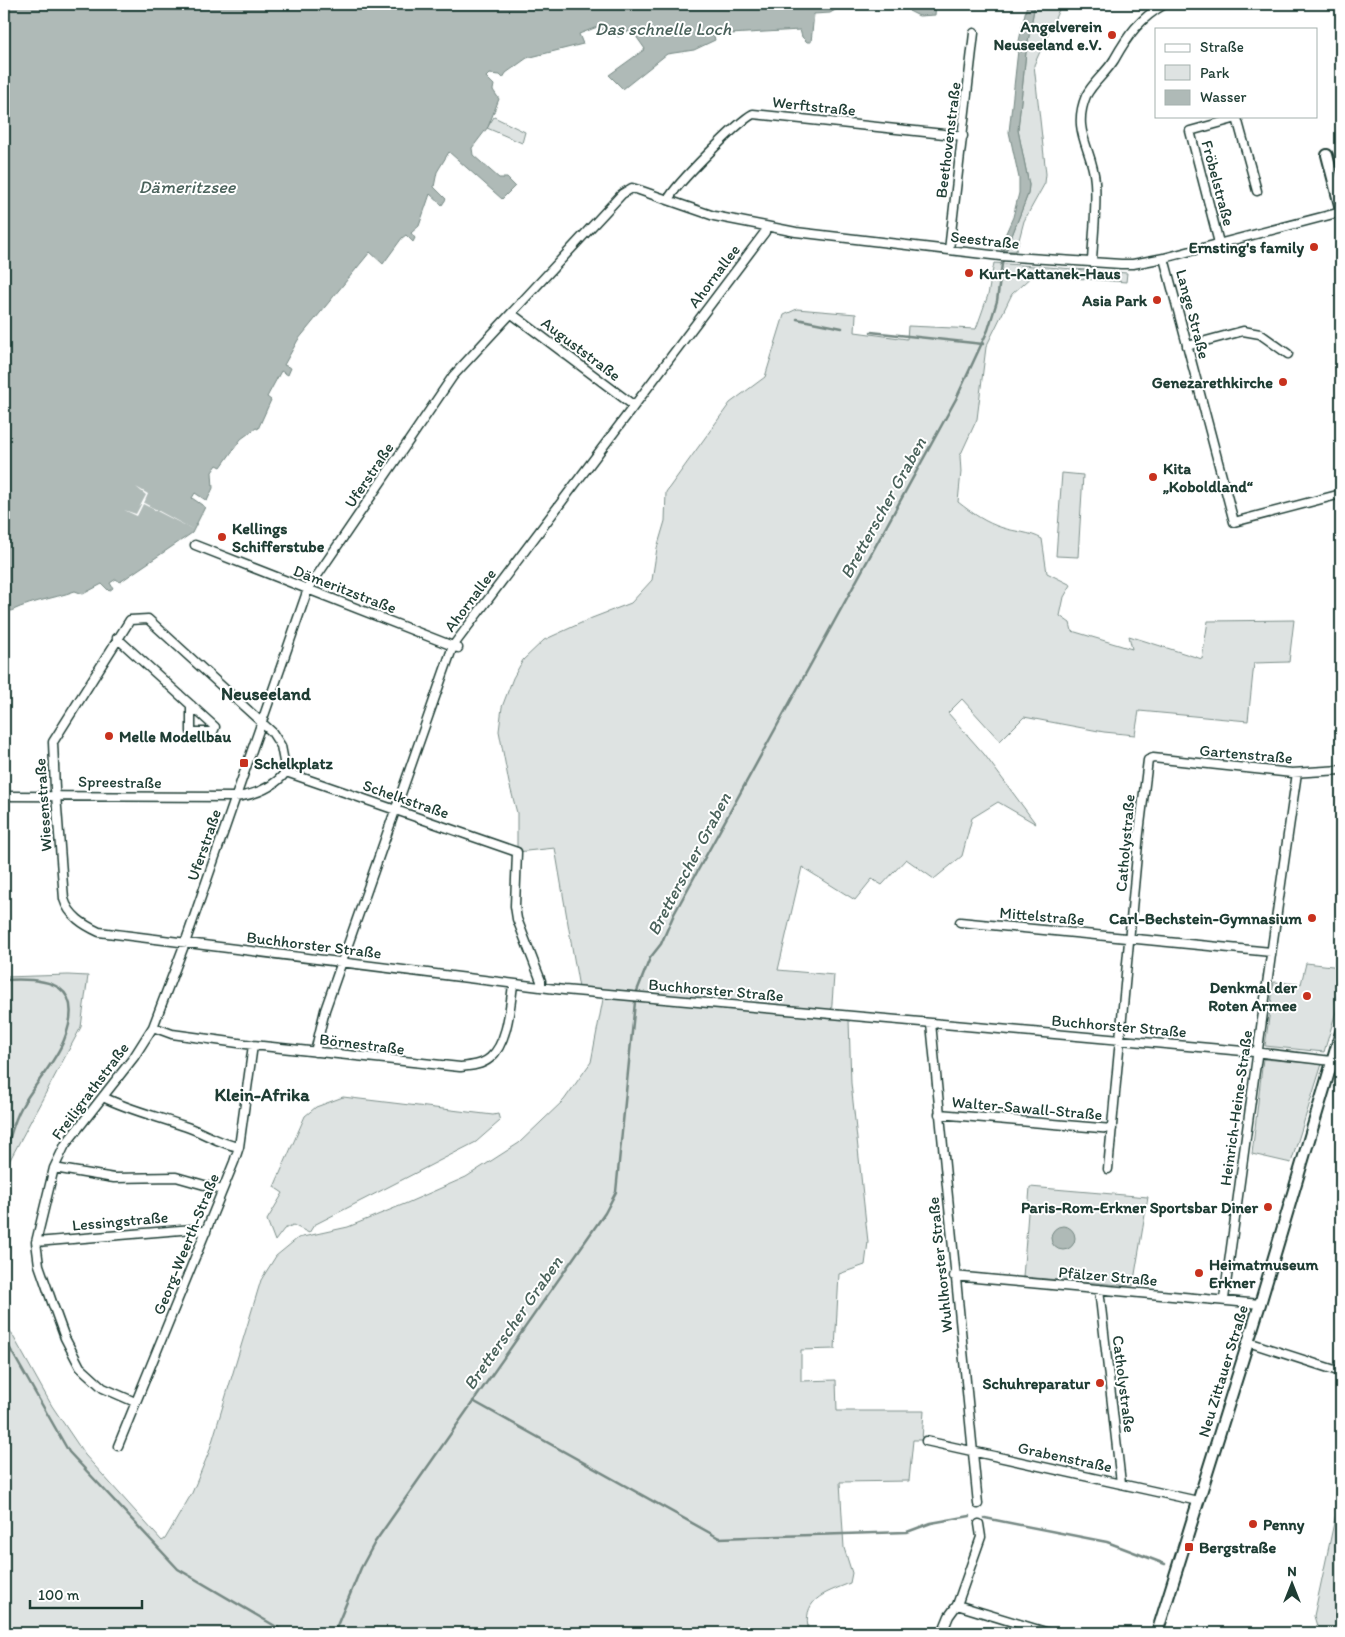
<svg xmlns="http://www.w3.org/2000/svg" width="1345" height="1637" viewBox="0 0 1345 1637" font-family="Itim,sans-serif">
	<rect width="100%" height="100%" fill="#fff"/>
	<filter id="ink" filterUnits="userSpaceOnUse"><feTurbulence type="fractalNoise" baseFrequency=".02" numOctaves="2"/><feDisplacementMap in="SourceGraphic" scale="10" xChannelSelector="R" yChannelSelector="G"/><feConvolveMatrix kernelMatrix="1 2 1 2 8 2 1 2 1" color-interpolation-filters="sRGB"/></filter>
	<g filter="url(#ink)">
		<path fill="#dee3e2" stroke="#7e908b" d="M1035 4 1061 5 1034 65 1046 174 1045 183 1024 221 1016 251H1006L1028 194 1029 185 1018 130 1026 52Z
			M494 117 525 132 522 143 487 128Z
			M994 263 1127 273 1126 282 1033 275 1012 294 986 347 977 419 960 456 961 472 958 502C972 513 986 523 1003 528 1016 532 1030 532 1042 539L1047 573 1071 585 1064 597 1060 616 1070 623 1072 631 1132 649 1129 636 1202 659 1208 621 1294 620 1289 662 1254 663 1248 721 1139 711 1135 735 1104 732 1024 717 1000 741 962 699 948 713 984 754 1036 824 998 802 972 818 962 856 934 879 906 859 882 885 872 879 855 900 802 867 778 970 834 975 831 1018 849 1020 851 1083 868 1242 865 1265 839 1274 835 1349 801 1350V1381L836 1380 837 1411H924L922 1440H913L909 1481 840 1482 844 1548 852 1573 850 1583C823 1594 801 1599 809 1633H9L4 1630V1320L52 1406 85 1455 162 1541 165 1539 192 1493 209 1452 261 1280 276 1256 298 1238 348 1227 407 1203 466 1177 519 1143 564 1100 591 1062 604 994 579 988 555 848 517 852V813L509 783 499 731 502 707 513 678 523 660 544 640 592 618 631 603 652 580 657 548 665 521 666 492 730 403 765 377 784 315 797 309 856 314 855 332 907 339 908 326 976 329 988 295Z
			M1062 473 1083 475 1078 557 1056 556Z
			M1306 963 1341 967V995L1324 1052 1265 1046 1274 982 1301 984Z
			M68 975 88 976 81 1027 4 1171V977Z
			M1263 1059 1322 1064 1291 1163 1252 1154Z
			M343 1097 493 1115 498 1114 500 1121 476 1142 314 1225 309 1233 293 1225 284 1229 275 1241 267 1220 283 1193 274 1187 305 1116 316 1107Z
			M1030 1187 1148 1197 1133 1286 1023 1277Z
			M1341 1490V1633H1319L1314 1616Z"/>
		<path fill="#afbab7" stroke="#758883" d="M4 4H838L837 9 830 13 814 14 811 42H807L802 37 800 30 730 34 728 27 713 32 715 40 694 50 667 54 623 89 609 75 645 49 633 32 631 33 628 31 618 37 613 30 603 35 600 26 579 34 583 44 527 58 506 73 503 78 500 75 489 74 486 77 494 85 493 90 499 99 488 127 472 148 473 155 499 178H507L515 186 502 199 449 152 437 172 434 187 446 199 442 205 430 194 419 226 411 233 415 238 413 242 406 235 402 238 383 264 370 252 298 340 284 365 291 368 288 375 281 371 267 397 271 400 258 429 256 428 241 439 221 467 217 465 212 472 213 488 207 501 195 493 192 498 205 507 192 533 120 582 116 579 110 583 113 588 109 591 102 584 83 594 75 591C53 599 24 602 4 615Z
			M906 4H936L935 15 919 16 909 11 908 4Z
			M1027 4H1035L1026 52 1018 130 1029 185 1028 194 1006 251 1001 250 1002 242 1013 217 1019 193V178L1009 132 1019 41Z
			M1051 1238a12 12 0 1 1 24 0a12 12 0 1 1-24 0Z"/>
		<path fill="#fff" d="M136 487 148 494 144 503 194 530 143 504 137 516 124 510 136 514 146 495Z"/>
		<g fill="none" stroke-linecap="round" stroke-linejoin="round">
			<path stroke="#758883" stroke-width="2.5" d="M797 319 842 328
				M871 332 983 344
				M4 980C50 977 86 985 64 1040 55 1063 33 1086 21 1108 13 1122 10 1140 4 1155
				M637 991 650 958 661 944 674 914 956 399 988 330 997 301 1004 249
				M4 1338 69 1452 178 1569 287 1633
				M473 1401 719 1538 907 1532 931 1523 970 1516
				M985 1518 1107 1542 1165 1564
				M334 1633 361 1568 375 1542 605 1213 616 1192 635 1002"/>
			<defs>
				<path id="minor" d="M1237 118 1257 191
					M668 200C675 185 739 121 753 114L963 136
					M1219 243 1190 131 1237 118V116
					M949 250 974 33
					M1164 258 1234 522 1341 494
					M1092 262C1093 236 1097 208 1095 182 1093 149 1071 132 1086 96 1093 82 1106 73 1114 60 1128 35 1140 18 1165 4
					M512 314 633 405
					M1187 346 1243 331 1260 334 1288 354
					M195 545 458 648
					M117 638 215 727 213 732H191V705
					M286 772 517 852 515 906 517 919 541 981V987
					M4 796 235 797C255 795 273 788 286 772L281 746 272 732 148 619 130 620 53 742 55 789 56 795 64 899C69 916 84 925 99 932L564 990 1254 1052 1332 1061
					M960 922 1271 952
					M931 1023 978 1504
					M153 1027 172 1034 253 1045 460 1067C470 1066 482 1065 490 1058 508 1043 510 1006 513 985
					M315 1052 325 1010 453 646 765 232 766 227
					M103 1097C129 1110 156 1116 184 1126 203 1132 220 1144 239 1147
					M939 1114 1112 1129
					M54 1168 114 1178 176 1177 222 1190
					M1108 1169 1139 833 1148 760 1153 758 1292 773 1341 770
					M36 1242 193 1229 206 1232
					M954 1276 1260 1304
					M1099 1289 1121 1483
					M1224 1299C1248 1124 1271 948 1297 773
					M1248 1342 1341 1372
					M135 1402 103 1388 80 1367 65 1338 53 1305 39 1265 36 1242 54 1168 65 1145 134 1057 153 1027 185 943 308 589 453 376 622 194 632 188 639 190 714 216 796 232 1000 256 1121 264H1133L1164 258 1341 212
					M926 1441 1198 1501
					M118 1446 234 1162 239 1147 253 1045
					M957 1605 1049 1633
					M942 1633 949 1616 957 1605 981 1537 979 1524"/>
				<path id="major" d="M1327 155 1341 209
					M1157 1633 1260 1304 1341 1032"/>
			</defs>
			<use href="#minor" stroke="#1f3d34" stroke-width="11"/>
			<use href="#major" stroke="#1f3d34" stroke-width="14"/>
			<use href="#minor" stroke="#fff" stroke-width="8"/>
			<use href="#major" stroke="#fff" stroke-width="10"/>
		</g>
	</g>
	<g fill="#c8321e" stroke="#fff" stroke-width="2">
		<circle cx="1112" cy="35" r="5"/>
		<circle cx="1314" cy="247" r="5"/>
		<circle cx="969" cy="273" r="5"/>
		<circle cx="1157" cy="300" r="5"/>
		<circle cx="1283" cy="382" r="5"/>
		<circle cx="1153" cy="477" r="5"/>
		<circle cx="222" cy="537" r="5"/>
		<circle cx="109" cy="736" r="5"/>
		<rect x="239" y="758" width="10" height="10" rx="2.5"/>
		<circle cx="1312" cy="918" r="5"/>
		<circle cx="1307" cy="996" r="5"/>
		<circle cx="1268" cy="1207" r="5"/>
		<circle cx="1199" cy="1273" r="5"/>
		<circle cx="1100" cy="1383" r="5"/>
		<circle cx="1253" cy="1524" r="5"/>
		<rect x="1184" y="1542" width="10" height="10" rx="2.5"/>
	</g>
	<g text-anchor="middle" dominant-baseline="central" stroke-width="4" stroke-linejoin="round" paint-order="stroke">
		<g font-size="16" font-weight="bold" fill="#1f3d34" stroke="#fff" text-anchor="end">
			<text x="1102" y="26">Angelverein<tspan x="1102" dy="18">Neuseeland e.V.</tspan></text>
			<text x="1304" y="247">Ernsting's family</text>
			<text x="979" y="273" text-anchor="start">Kurt-Kattanek-Haus</text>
			<text x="1147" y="300">Asia Park</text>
			<text x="1273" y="382">Genezarethkirche</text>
			<text x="1163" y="468" text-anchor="start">Kita<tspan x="1163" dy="18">„Koboldland“</tspan></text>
			<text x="232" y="528" text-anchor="start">Kellings<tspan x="232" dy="18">Schifferstube</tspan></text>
			<text x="119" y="736" text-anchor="start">Melle Modellbau</text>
			<text x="254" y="763" text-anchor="start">Schelkplatz</text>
			<text x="1302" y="918">Carl-Bechstein-Gymnasium</text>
			<text x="1297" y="987">Denkmal der<tspan x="1297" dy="18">Roten Armee</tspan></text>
			<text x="1258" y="1207">Paris-Rom-Erkner Sportsbar Diner</text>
			<text x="1209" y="1264" text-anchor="start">Heimatmuseum<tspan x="1209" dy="18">Erkner</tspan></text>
			<text x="1090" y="1383">Schuhreparatur</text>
			<text x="1263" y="1524" text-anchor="start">Penny</text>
			<text x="1199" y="1547" text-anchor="start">Bergstraße</text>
		</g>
		<g font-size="16" fill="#1f3d34" stroke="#fff">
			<text transform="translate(814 106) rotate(6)">Werftstraße</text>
			<text transform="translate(948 140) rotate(-83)">Beethovenstraße</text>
			<text transform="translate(1218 183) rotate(75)">Fröbelstraße</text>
			<text transform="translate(985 240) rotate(6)">Seestraße</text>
			<text transform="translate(714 276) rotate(-53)">Ahornallee</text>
			<text transform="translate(1193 314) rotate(75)">Lange Straße</text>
			<text transform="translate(581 349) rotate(37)">Auguststraße</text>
			<text transform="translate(369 475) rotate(-56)">Uferstraße</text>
			<text transform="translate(345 589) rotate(21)">Dämeritzstraße</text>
			<text transform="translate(470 600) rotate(-53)">Ahornallee</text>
			<text transform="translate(1246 754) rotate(5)">Gartenstraße</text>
			<text transform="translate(120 782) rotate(1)">Spreestraße</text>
			<text transform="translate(406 799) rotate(19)">Schelkstraße</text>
			<text transform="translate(43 805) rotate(-94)">Wiesenstraße</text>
			<text transform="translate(1125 843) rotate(-85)">Catholystraße</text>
			<text transform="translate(204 845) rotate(-71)">Uferstraße</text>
			<text transform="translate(1042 916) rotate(5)">Mittelstraße</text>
			<text transform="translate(314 945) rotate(7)">Buchhorster Straße</text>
			<text transform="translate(716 990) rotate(5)">Buchhorster Straße</text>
			<text transform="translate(1119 1026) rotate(5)">Buchhorster Straße</text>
			<text transform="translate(362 1044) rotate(7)">Börnestraße</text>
			<text transform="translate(90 1091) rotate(-53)">Freiligrathstraße</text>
			<text transform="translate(1027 1108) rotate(5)">Walter-Sawall-Straße</text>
			<text transform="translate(1236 1108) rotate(-82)">Heinrich-Heine-Straße</text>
			<text transform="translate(120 1221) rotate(-5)">Lessingstraße</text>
			<text transform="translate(186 1244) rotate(-68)">Georg-Weerth-Straße</text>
			<text transform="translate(940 1265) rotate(-96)">Wuhlhorster Straße</text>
			<text transform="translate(1108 1276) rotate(5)">Pfälzer Straße</text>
			<text transform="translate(1223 1371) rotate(-73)">Neu Zittauer Straße</text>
			<text transform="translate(1124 1384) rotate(83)">Catholystraße</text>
			<text transform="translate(1065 1457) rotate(12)">Grabenstraße</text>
		</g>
		<g font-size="18" font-style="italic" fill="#4a625b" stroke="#fff">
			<text x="663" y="29">Das schnelle Loch</text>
			<text x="187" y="187">Dämeritzsee</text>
			<text transform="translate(883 508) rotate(-61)">Bretterscher Graben</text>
			<text transform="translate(689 864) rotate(-62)">Bretterscher Graben</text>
			<text transform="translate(513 1323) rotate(-55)">Bretterscher Graben</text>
		</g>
		<g font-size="18" font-weight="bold" fill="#1f3d34" stroke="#fff">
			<text x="266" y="694">Neuseeland</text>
			<text x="262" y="1095">Klein-Afrika</text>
		</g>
	</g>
	<rect width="1345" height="1637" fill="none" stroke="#fff" stroke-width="20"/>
	<rect x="10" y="10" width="1325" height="1617" fill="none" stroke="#1f3d34" stroke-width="2" filter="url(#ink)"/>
	<rect x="1155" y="28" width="162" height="90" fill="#ffffff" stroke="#a5b1ae"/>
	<rect x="1165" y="44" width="25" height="8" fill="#ffffff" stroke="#a5b1ae"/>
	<text x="1200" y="52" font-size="15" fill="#1f3d34">Straße</text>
	<rect x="1165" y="65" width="25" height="15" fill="#dee3e2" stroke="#a5b1ae"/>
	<text x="1200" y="78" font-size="15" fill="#1f3d34">Park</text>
	<rect x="1165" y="90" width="25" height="15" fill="#afbab7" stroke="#a5b1ae"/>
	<text x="1200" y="102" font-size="15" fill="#1f3d34">Wasser</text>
	<g transform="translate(1292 1584)" stroke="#ffffff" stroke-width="4" paint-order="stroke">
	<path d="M0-4L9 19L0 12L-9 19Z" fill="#1f3d34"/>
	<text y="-8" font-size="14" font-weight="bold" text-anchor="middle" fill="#1f3d34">N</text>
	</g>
	<path d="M30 1600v8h112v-8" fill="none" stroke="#1f3d34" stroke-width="2.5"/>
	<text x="38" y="1600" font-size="15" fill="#1f3d34" stroke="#ffffff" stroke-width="4" paint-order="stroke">100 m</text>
</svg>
